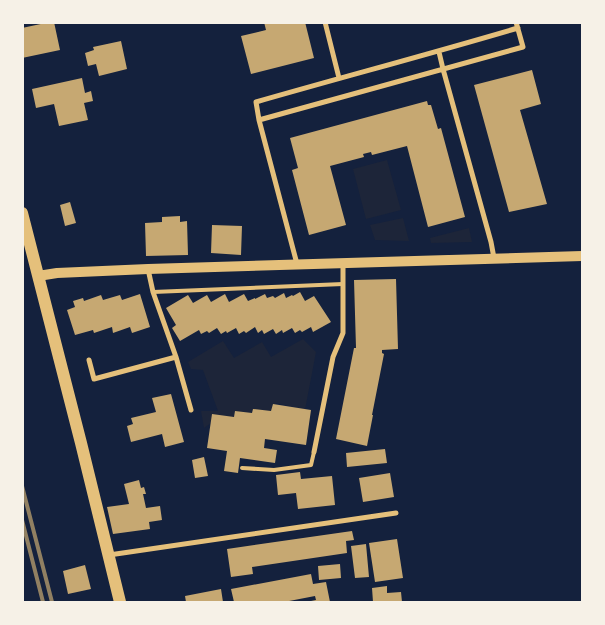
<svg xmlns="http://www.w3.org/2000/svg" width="605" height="625" viewBox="0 0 605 625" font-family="'Asap Condensed',sans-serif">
	<rect width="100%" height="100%" fill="#14213d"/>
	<path fill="#1d2539" d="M387 160 401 210 366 219 353 169Z
		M403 218 409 241 375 240 370 225Z
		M469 228 472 242 431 243 430 238Z
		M303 339 316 352 305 410 276 403 273 415 253 417 235 420H215L204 428 201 411H218L203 370 191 369 188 362 223 341 234 358 262 342 271 357Z"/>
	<path fill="#c6a872" d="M50 22H54L60 50 22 58V28Z
		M264 22H305L314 58 251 74 241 36 266 30Z
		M121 41 127 69 99 76 96 64 88 66 85 53 94 50 93 47Z
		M532 70 541 104 520 110 547 204 509 212 474 85Z
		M82 78 85 93 91 91 93 101 84 103 88 120 59 126 54 104 36 108 32 89Z
		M427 101 428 105H431L438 129 441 128 465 217 428 227 407 146 372 155 371 152 363 154 364 157 330 166 346 225 309 235 292 170 298 168 290 138Z
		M70 202 76 223 65 226 60 205Z
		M180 216V222L187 221 188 255 146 256 145 223 162 222V217Z
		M212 225 242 226 241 255 211 253Z
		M396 279 398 349 382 350V353L384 354 372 415H373L367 446 336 439 354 348H356L354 280Z
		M300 292 305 301 314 296 331 322 313 332 311 327 302 332 300 330 295 333 292 328 283 333 282 330 276 334 273 329 264 334 262 330 258 333 255 327 246 333 244 331 239 334 236 328 227 333 226 331 221 334 217 328 209 333 207 331 201 334 199 330 180 341 172 328 176 325 166 308 188 295 193 303 207 295 211 302 225 294 229 302 244 294 248 301 255 298V299L265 294 267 298 273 296 275 298 284 293 286 298 292 295 293 296Z
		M140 294 150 327 132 333 130 327 113 333 112 327 94 333 93 330 75 335 67 310 75 307 73 301 83 298 84 301 101 295 103 300 120 295 122 300Z
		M171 394 184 442 165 447 162 434 131 442 127 426 133 424 131 418 156 412 152 398Z
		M273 404 311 410 306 445 265 439 264 448 277 450 275 463 240 458 238 473 224 471 227 451 207 448 212 414 234 417 235 411 252 413 253 409 271 411Z
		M385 449 387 463 347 467 346 453Z
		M204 457 208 476 195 478 192 460Z
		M300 472 301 479 332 476 335 505 298 509 296 493 278 495 276 475Z
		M390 473 394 497 363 502 359 478Z
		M139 480 141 488 144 487 146 494H143L146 508 160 506 162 520 149 522 150 529 113 534 107 507 129 504 124 484Z
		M352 531 354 540 346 541 347 553 252 567 253 574 231 577 227 549Z
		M397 539 403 578 375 582 369 543Z
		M366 544 369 577 355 578 351 546Z
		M340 564 341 578 319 580 318 566Z
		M85 565 91 589 68 594 63 571Z
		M311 574 313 584 326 582 330 602H312L311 601 316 600 315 596 284 602H234L231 589Z
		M387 586V593L401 592 402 602H373L372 588Z
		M221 589 223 602H186L185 596Z"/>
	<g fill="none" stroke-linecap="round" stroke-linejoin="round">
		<path stroke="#e5c07b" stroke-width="4" d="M153 292 343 284
			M242 468 274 470 311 465 314 452"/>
		<path stroke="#e5c07b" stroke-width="5" d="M325 22 339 78
			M439 52 443 69 491 242 494 258
			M259 120 523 47 516 22
			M297 264 259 120 256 102C343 77 430 54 518 28
			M148 269 153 292 176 357 191 410
			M89 360 94 379 176 357
			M314 452 333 357 343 333V263
			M109 555 396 513"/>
		<path stroke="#e5c07b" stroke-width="10" d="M38 276 57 273 148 269 582 256"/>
		<path stroke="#e5c07b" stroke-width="12" d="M22 213 81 443 120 602"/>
		<path stroke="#918062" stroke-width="4" d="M22 486 52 602
			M22 520 43 602"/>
	</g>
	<rect width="605" height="625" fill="none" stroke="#f6f1e7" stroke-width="48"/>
</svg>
